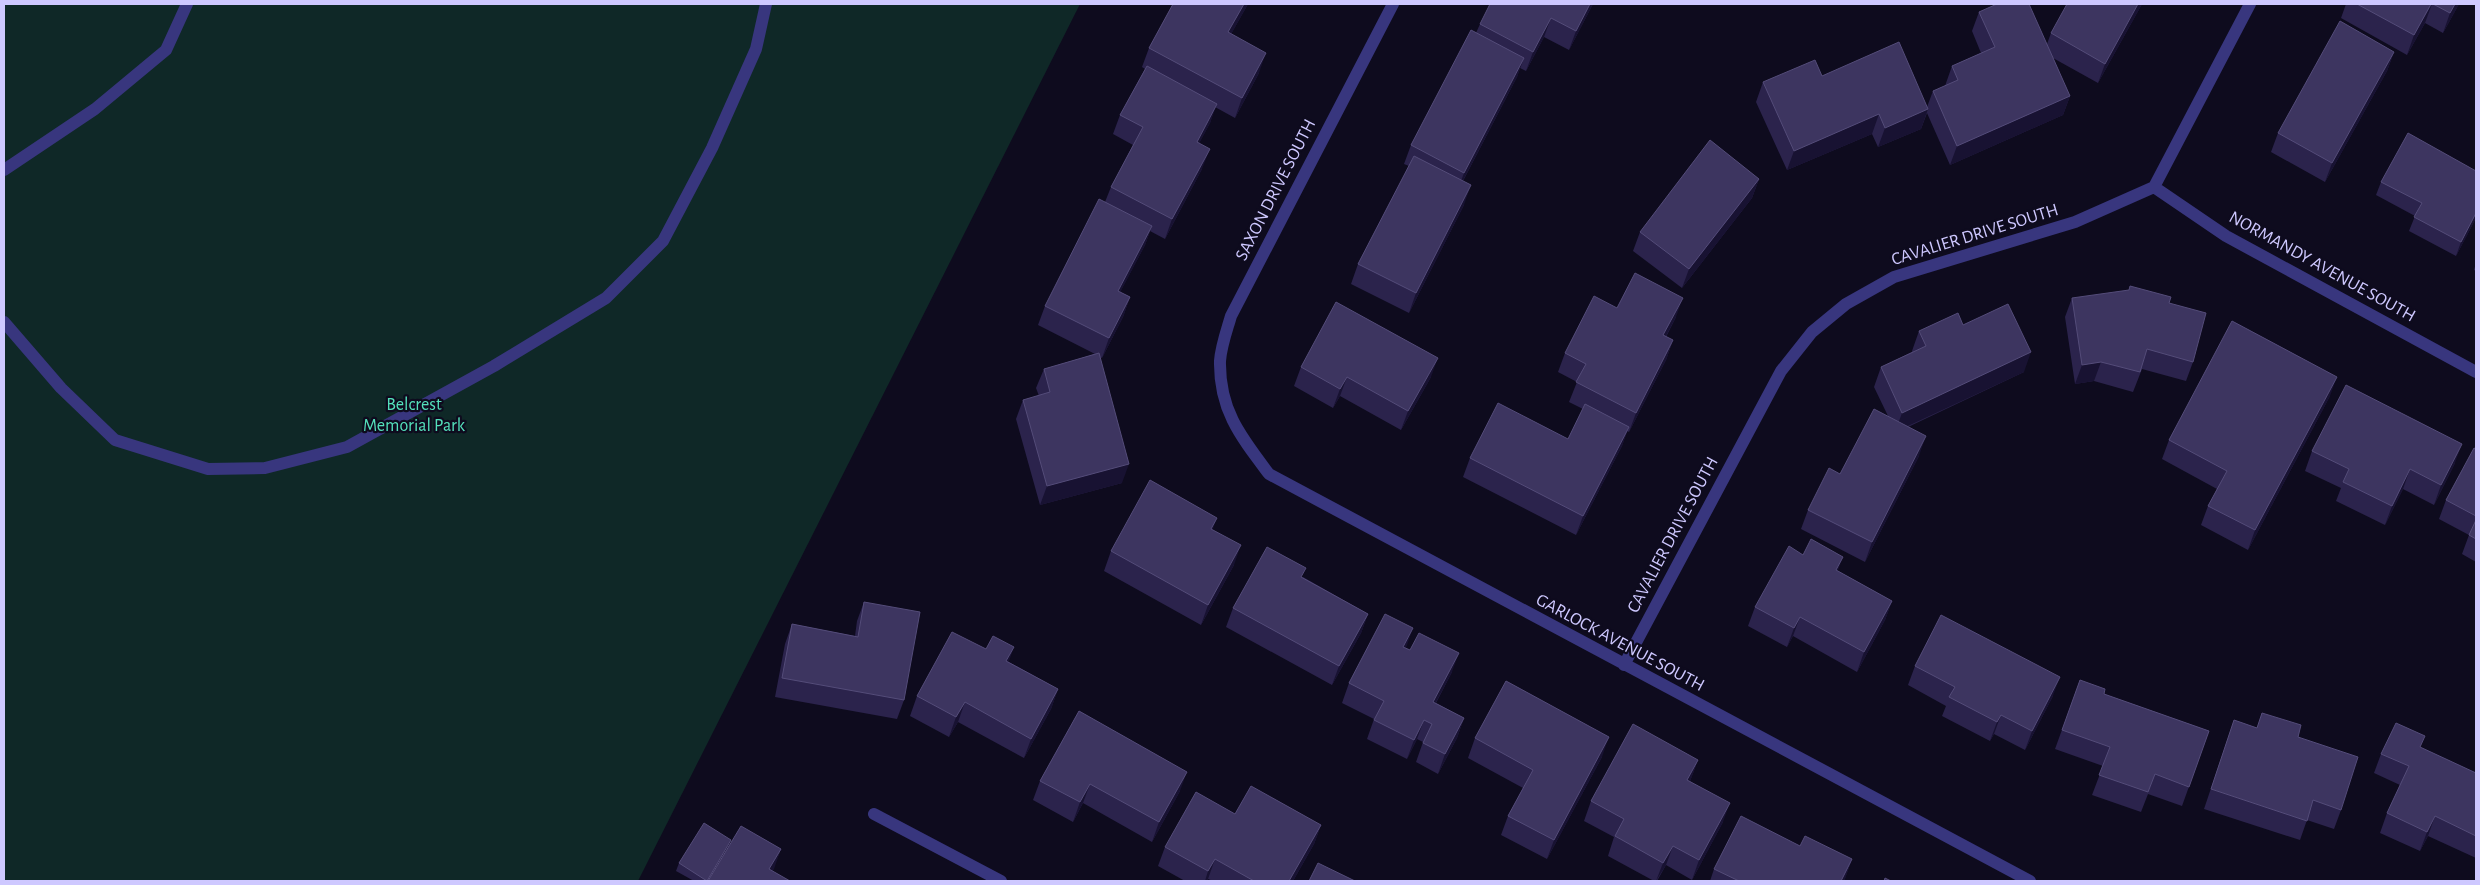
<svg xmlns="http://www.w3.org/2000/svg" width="2480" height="885" viewBox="0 0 2480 885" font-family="'Alegreya Sans',sans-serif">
	<rect width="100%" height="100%" fill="#0e0b1e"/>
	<path fill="#0f2827" d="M4 4H1080L638 881H4Z"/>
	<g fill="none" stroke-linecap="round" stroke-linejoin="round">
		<path stroke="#38367e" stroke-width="12" d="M4 170 95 109 166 50 187 4
			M4 322 61 388 115 440 208 469 265 468 347 447 494 366 606 298 663 241 712 148 756 49 766 4"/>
		<path stroke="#38367e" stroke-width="12" d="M1393 4 1231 316C1227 330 1221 346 1220 361 1219 410 1241 437 1269 474L2030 881
			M2154 187 2226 236 2476 372
			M1624 665 1781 371 1812 332 1846 304 1894 277 2075 222 2154 187 2250 4
			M874 814 1001 881"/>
	</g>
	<path fill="#2b234c" d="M1173 4H1248L1231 34 1259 73 1235 118 1215 107 1210 123 1199 143 1202 169 1165 239 1150 231 1145 245 1120 292 1130 297 1123 317 1102 358 1100 357 1122 483 1040 505 1016 419 1023 400 1039 396 1036 388 1044 369 1095 354 1038 325 1045 306 1105 202 1111 187 1133 145 1113 134 1120 115 1145 69 1142 67 1149 48Z
		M1593 4 1569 50 1544 37 1526 71 1520 68 1517 77 1463 181 1464 205 1409 313 1351 284 1358 264 1409 166 1404 164 1411 145 1476 33 1480 24Z
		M2142 4 2098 83 2053 58 2070 96 2063 115 1950 165 1927 113 1921 129 1878 147 1872 134 1787 170 1756 102 1763 82 1822 76 1927 107 1933 91 1945 86 1952 66 1981 53 1972 31 1979 12 2047 44 2051 33Z
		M2346 4H2459L2443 33 2425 23 2407 55 2341 18Z
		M2394 52 2387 71 2325 182 2271 152 2278 133Z
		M2476 171V218L2456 256 2409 231 2415 216 2376 195 2381 182Z
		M1759 179 1752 198 1682 288 1633 251 1640 232Z
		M2476 263V271L2474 270Z
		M2072 298 2169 303 2193 362 2186 381 2142 369 2133 392 2094 381 2075 384 2065 317Z
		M1617 308 1676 317 1666 337 1673 340 1666 360 1629 432 1627 431 1622 446 1576 535 1463 477 1470 458 1568 439 1583 409 1569 402 1577 382 1558 372 1565 353Z
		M1963 325 2024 372 1908 427 1919 456 1865 562 1801 529 1808 510 1840 474 1888 416 1874 387 1881 367 1912 352V351L1919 331Z
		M1301 367 1431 377 1401 430 1340 396 1333 408 1294 386Z
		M2330 396 2248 550 2201 525 2208 506 2217 489 2162 459 2169 440Z
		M2476 449V562L2462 554 2469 535 2439 519 2446 500Z
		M2312 451 2455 463 2434 505 2403 489 2385 525 2336 501 2341 488 2305 471Z
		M1213 530 1234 565 1201 625 1104 571 1111 551Z
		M1803 555 1838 571 1892 601 1885 620 1857 672 1793 636 1787 647 1748 626 1755 607Z
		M1303 577 1368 614 1361 633 1332 685 1226 627 1233 608Z
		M864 602 904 700 897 719 775 697 785 644 792 624 855 636 857 621Z
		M1405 648 1452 672 1436 703 1464 718 1457 738 1438 774 1416 762 1423 742 1417 739 1407 759 1367 739 1374 719 1342 703 1349 683Z
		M1009 662 1058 689 1051 709 1024 758 958 722 949 737 910 716 917 696Z
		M1915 666 2053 696 2025 750 1994 734 1990 741 1942 716 1946 706 1908 685Z
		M2080 680 2104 694 2209 731 2182 806 2148 794 2141 812 2092 795 2103 766 2055 749Z
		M1079 711 1180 791 1152 842 1083 803 1073 822 1033 800 1040 781Z
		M2262 713 2298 737 2341 810 2334 829 2307 820 2300 840 2204 809 2234 720 2257 728Z
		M1475 738 1602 757 1547 859 1501 835 1508 816 1523 788 1468 758Z
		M2421 748 2476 773V858L2428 836 2420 851 2380 833 2387 813 2400 785 2374 773 2381 754Z
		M1698 760 1690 781 1723 822 1692 880 1666 865 1657 881H1654L1608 856 1614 837 1584 821 1591 801Z
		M1235 814 1321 825 1314 844 1293 881H1213L1208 879 1207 881H1185L1158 866 1165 847Z
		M729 846 781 849 772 871 708 881H694L676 871 679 863Z
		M1800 846 1852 859 1844 881H1710L1714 869Z"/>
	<path fill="#181232" d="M1244 4H1248L1221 52 1228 32Z
		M1590 4H1593L1569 50 1576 31Z
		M2138 4H2142L2098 83 2105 64Z
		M2432 4 2425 23 2407 55 2414 35Z
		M2455 4H2459L2443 33 2450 13Z
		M1551 18 1544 37 1526 71 1533 52Z
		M2394 52 2387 71 2325 182 2332 163Z
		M1266 53 1259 73 1235 118 1242 98Z
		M1524 58 1517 77 1457 192 1464 173Z
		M2070 96 2063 115 1950 165 1957 146Z
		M1217 104 1210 123 1190 161 1197 142Z
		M1928 109 1921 129 1878 147 1885 128Z
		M1879 114 1872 134 1787 170 1794 151Z
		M1210 149 1202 169 1165 239 1172 219Z
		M1759 179 1752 198 1682 288 1689 269Z
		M1471 185 1464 205 1409 313 1416 293Z
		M2476 213V218L2456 256 2461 242Z
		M1152 226 1145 245 1111 310 1118 291Z
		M1130 297 1123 317 1102 358 1109 338Z
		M1683 298 1676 317 1656 355 1663 335Z
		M1673 340 1666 360 1629 432 1636 413Z
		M2031 352 2024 372 1895 432 1902 413Z
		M1438 358 1431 377 1401 430 1408 411Z
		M2101 362 2094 381 2075 384 2082 365Z
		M1347 377 1340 396 1333 408 1340 389Z
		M2337 377 2330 396 2248 550 2255 530Z
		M1629 427 1622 446 1576 535 1583 516Z
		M1926 436 1919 456 1865 562 1872 542Z
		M2462 444 2455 463 2434 505 2441 485Z
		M1129 464 1122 483 1040 505 1047 486Z
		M2410 469 2403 489 2385 525 2392 506Z
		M1217 518 1210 537 1211 529Z
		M1241 545 1234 565 1201 625 1208 605Z
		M1843 557 1836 576V570Z
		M1892 601 1885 620 1857 672 1864 652Z
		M1368 614 1361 633 1332 685 1339 666Z
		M1800 617 1793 636 1787 647 1794 628Z
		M1413 628 1406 648 1396 667 1403 647Z
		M1014 647 1007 667 1006 661Z
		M1459 653 1452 672 1426 721 1433 702Z
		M2060 677 2053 696 2025 750 2032 731Z
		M1058 689 1051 709 1024 758 1031 739Z
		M965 702 958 722 949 737 956 717Z
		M2001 715 1994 734 1990 741 1997 722Z
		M1464 718 1457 738 1438 774 1445 754Z
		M1424 720 1417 739 1407 759 1414 740Z
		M1609 737 1602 757 1547 859 1554 840Z
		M1698 760 1691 779 1680 799 1687 780Z
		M1187 772 1180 791 1152 842 1159 822Z
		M1090 784 1083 803 1073 822 1080 802Z
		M1730 803 1723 822 1692 880 1699 860Z
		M2435 816 2428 836 2420 851 2427 832Z
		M1321 825 1314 844 1293 881H1289Z
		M731 840 729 847 708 881H707Z
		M1673 846 1666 865 1656 881 1663 863Z
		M781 849 774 869 767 881 769 869Z
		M1215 859 1208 879 1207 881H1205L1208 871Z
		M1852 859 1845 879 1844 881H1841Z"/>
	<path fill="#3d3560" stroke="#544c79" d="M1173 4H1244L1228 32 1266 53 1242 98 1149 48Z
		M1490 4H1590L1576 31 1551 18 1533 52 1480 24Z
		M1997 4H2029L2070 96 1957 146 1933 91 1958 80 1952 66 1995 47 1979 12Z
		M2067 4H2138L2105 64 2051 33Z
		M2357 4H2431L2414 35Z
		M2433 4H2455L2450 13Z
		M2340 21 2394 52 2332 163 2278 133Z
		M1471 30 1524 58 1464 173 1411 145Z
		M1899 42 1928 109 1885 128 1879 114 1794 151 1763 82 1815 60 1822 76Z
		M1147 66 1217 104 1197 142 1210 149 1172 219 1111 187 1143 127 1120 115Z
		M2408 133 2476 171V213L2461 242 2414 217 2422 203 2381 182Z
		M1710 140 1759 179 1689 269 1640 232Z
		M1414 156 1471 185 1416 293 1358 264Z
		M1099 199 1152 226 1118 291 1130 297 1109 338 1045 306Z
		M1635 273 1683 298 1663 335 1673 340 1636 413 1576 382 1586 364 1565 353 1594 296 1617 308Z
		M2130 286 2171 297 2169 303 2206 313 2193 362 2147 349 2140 372 2101 362 2082 365 2072 298 2129 290Z
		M1336 302 1438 358 1408 411 1347 377 1340 389 1301 367Z
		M2008 304 2031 352 1902 413 1881 367 1926 346 1919 331 1958 313 1963 325Z
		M2232 321 2337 377 2255 530 2208 506 2227 471 2169 440Z
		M1099 353 1129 464 1047 486 1023 400 1050 392 1044 369Z
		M2346 385 2462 444 2441 485 2410 469 2392 506 2343 482 2349 469 2312 451Z
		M1498 403 1568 439 1585 404 1629 427 1583 516 1470 458Z
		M1874 409 1926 436 1872 542 1808 510 1829 468 1840 474Z
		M2474 448 2476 449V516L2446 500Z
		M1150 480 1217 518 1211 529 1241 545 1208 605 1111 551Z
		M2476 520V539L2469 535Z
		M1811 539 1843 557 1836 570 1892 601 1864 652 1800 617 1794 628 1755 607 1789 546 1803 555Z
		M1267 547 1306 568 1301 577 1368 614 1339 666 1233 608Z
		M864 602 920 612 904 700 782 678 792 624 858 637Z
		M1385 614 1413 628 1403 647 1410 650 1419 633 1459 653 1433 702 1464 718 1445 754 1423 743 1432 724 1424 720 1414 740 1374 720 1384 701 1349 683Z
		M1941 615 2060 677 2032 731 2001 715 1997 722 1949 697 1955 687 1915 666Z
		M952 632 986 649 993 636 1014 647 1006 661 1058 689 1031 739 965 702 956 717 917 696Z
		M2080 680 2105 689 2104 694 2209 731 2189 787 2155 774 2148 792 2099 775 2110 747 2062 730Z
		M1506 681 1609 737 1554 840 1508 816 1533 770 1475 738Z
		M1079 711 1187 772 1159 822 1090 784 1080 802 1040 781Z
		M2262 713 2301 725 2298 737 2358 757 2341 810 2313 800 2307 821 2211 789 2234 720 2257 728Z
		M2396 723 2425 736 2420 747 2476 773V836L2435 816 2427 832 2387 813 2409 766 2381 754Z
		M1633 724 1698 760 1687 780 1730 803 1699 860 1673 846 1663 863 1615 836 1624 819 1591 801Z
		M1251 786 1321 825 1289 881H1254L1215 859 1208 871 1165 847 1196 792 1235 814Z
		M1741 816 1800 846 1805 836 1852 859 1841 881H1739L1714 869Z
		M704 823 731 840 707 881 679 863Z
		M741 826 781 849 769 869 790 881H708Z
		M1318 863 1355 881H1309Z
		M1885 878 1891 881H1884Z"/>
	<g text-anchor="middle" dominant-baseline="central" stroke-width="4.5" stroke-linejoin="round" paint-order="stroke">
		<g font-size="18" fill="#cec8ff" stroke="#0e0b1e">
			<text transform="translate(1276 190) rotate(-63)">SAXON DRIVE SOUTH</text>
			<text transform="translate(1975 235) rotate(-17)">CAVALIER DRIVE SOUTH</text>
			<text transform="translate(2322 267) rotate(29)">NORMANDY AVENUE SOUTH</text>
			<text transform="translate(1673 535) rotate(-62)">CAVALIER DRIVE SOUTH</text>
			<text transform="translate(1620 643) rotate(28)">GARLOCK AVENUE SOUTH</text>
		</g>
		<g font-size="18" fill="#54e0bb" stroke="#0e0b1e">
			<text x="414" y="405">Belcrest<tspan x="414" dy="21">Memorial Park</tspan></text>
		</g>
	</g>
	<rect width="2480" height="885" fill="none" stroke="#cec8ff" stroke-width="10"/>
</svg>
